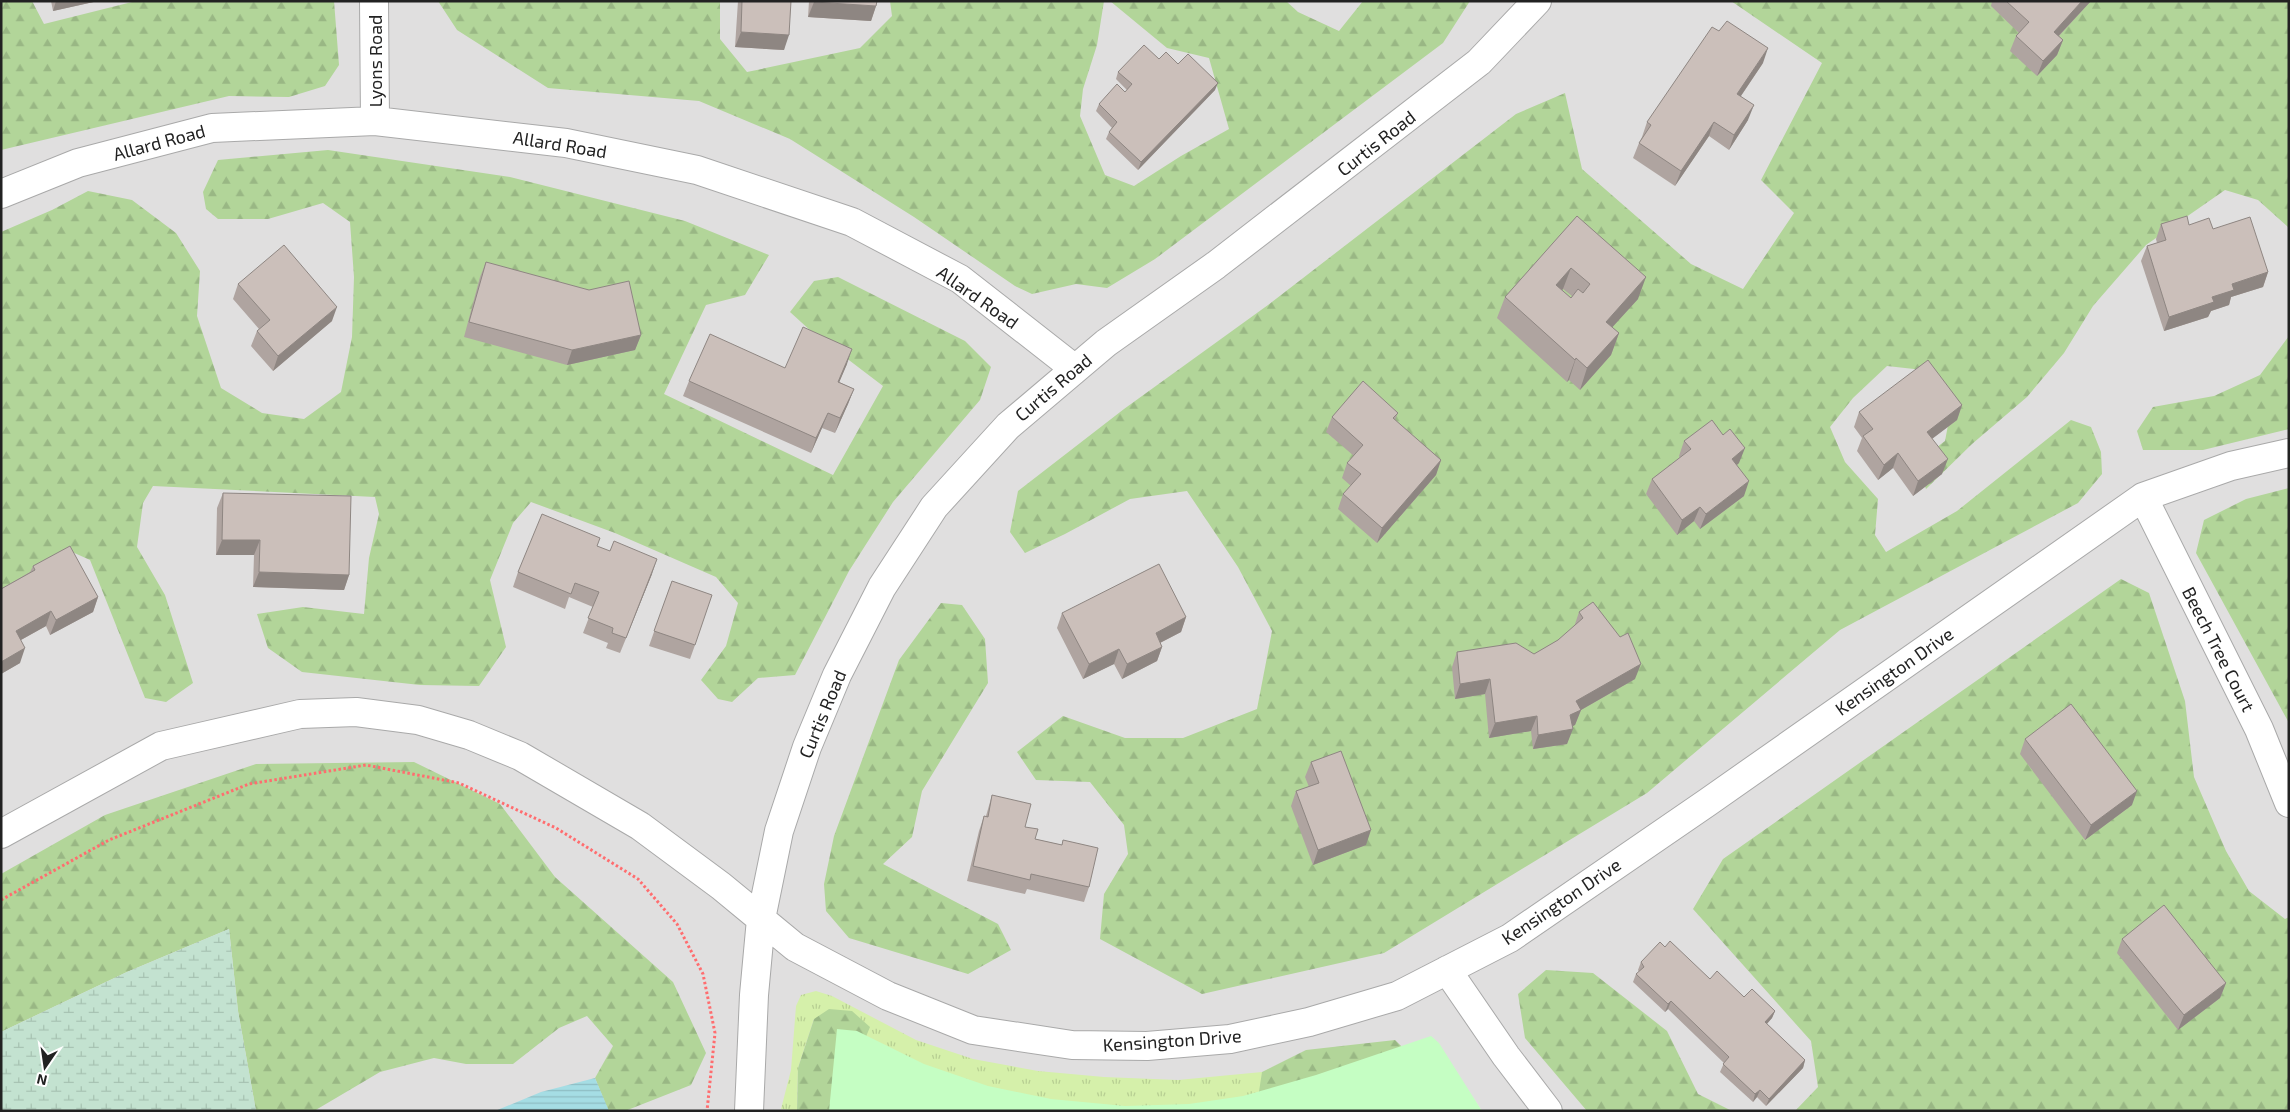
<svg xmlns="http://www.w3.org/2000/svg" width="2290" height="1112" viewBox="0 0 2290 1112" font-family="'Exo 2',sans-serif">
	<defs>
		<pattern id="grass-tufts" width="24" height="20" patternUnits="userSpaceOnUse" patternTransform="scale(1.25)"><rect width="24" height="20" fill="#d5f0aa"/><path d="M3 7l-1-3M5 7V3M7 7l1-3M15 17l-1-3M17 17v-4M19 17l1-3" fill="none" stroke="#b7ce92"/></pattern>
		<pattern id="forest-firs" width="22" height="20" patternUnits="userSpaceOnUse" patternTransform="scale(1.25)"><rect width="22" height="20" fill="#b2d599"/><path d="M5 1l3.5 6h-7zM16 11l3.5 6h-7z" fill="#99b784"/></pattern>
		<pattern id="wetland-marsh" width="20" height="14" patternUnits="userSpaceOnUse" patternTransform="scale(1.25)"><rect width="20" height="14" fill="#c3e2d0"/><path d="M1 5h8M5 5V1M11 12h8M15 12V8" fill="none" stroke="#a7c2b2"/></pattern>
		<pattern id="water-rules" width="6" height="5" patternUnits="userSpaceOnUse" patternTransform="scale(1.25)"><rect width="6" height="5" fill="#a5dde4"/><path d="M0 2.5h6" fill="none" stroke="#8ebdc3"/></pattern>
	</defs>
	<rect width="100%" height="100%" fill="#f3eee8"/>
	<path fill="#e0dfdf" d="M1 1H2289V1111H1482L1460 1078 1383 1053 1316 1075 829 1111H1Z"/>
	<path fill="url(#grass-tufts)" d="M816 991 832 996 916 1040 973 1059 1038 1071 1104 1077 1178 1080 1262 1072 1260 1111H921L814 1019 798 1068 797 1111 781 1109 791 1070 796 1006 801 995Z"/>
	<path fill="url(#forest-firs)" d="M1 1H32L44 24 136 1H334L339 65 325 86 289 97 229 96 1 150Z
		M438 1H720V39L747 72 860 48 892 16 890 1H1104L1097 45 1083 89 1080 116 1105 175 1134 186 1181 156 1229 129 1209 58 1167 48 1110 1H1286L1298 12 1339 31 1363 1H1470L1443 43 1155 259 1107 288 1076 284 1032 294 1015 286 914 217 790 139 699 101 548 88 457 30Z
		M1731 1H2289V228L2258 200 2225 190 2146 245 2093 306 2064 353 2027 397 1972 444 1926 489 1916 463 1945 441 1953 399 1923 370 1887 366 1853 398 1830 427 1845 462 1878 499 1875 535 1886 552 1957 511 2071 420 2091 427 2101 452 2102 474 2078 503 1840 630 1647 793 1384 953 1202 994 1100 939 1104 894 1128 854 1124 825 1090 782 1036 780 1017 752 1063 716 1125 738H1183L1257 709 1272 631 1238 567 1187 491 1130 499 1065 534 1025 553 1010 532 1018 491 1124 409 1268 305 1516 114 1565 93 1582 169 1691 264 1743 289 1794 213 1761 180 1822 63Z
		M328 150 510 177 685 221 769 255 745 295 706 305 664 394 833 475 883 386 812 332 790 312 814 281 838 277 965 341 991 367 980 400 893 502 849 571 795 675 758 678 732 702 718 699 701 680 726 646 738 603 716 577 615 533 531 502 513 523 490 580 506 647 479 686 420 685 302 672 268 648 257 614 303 607 364 614 369 558 379 514 375 497 153 486 143 503 137 547 165 595 193 683 166 702 145 698 90 560 70 551 1 589V232L52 210 88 191 132 200 176 233 200 271 197 316 221 388 262 413 304 419 341 392 352 337 354 277 350 222 323 203 268 219H218L206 209 203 192 218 160Z
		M2289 336V429L2203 450H2143L2137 431 2153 407 2214 396 2260 375Z
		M2289 488V723L2196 553 2204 520 2246 499Z
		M2121 579 2149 593 2185 701 2194 777 2226 851 2249 891 2285 919 2289 917V1111H1795L1818 1087 1811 1041 1693 909 1723 859Z
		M941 603 962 605 985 639 988 683 922 791 912 837 883 864 998 924 1011 950 968 974 849 938 826 911 824 884 834 836 899 660Z
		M414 762 500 804 555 877 673 982 706 1053 691 1085 625 1111 608 1110 595 1078 613 1046 587 1016 559 1028 513 1064H466L434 1058 380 1072 314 1111H256L238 1011 229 929 127 972 1 1032V874L105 815 256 764Z
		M1546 970 1593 973 1667 1031 1698 1094 1732 1111H1587L1525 1038 1518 994Z
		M829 1009 852 1011 870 1027 855 1063 936 1111H797L798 1068 814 1019Z
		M1395 1040 1468 1111H1256L1262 1072 1306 1050Z"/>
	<path fill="url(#wetland-marsh)" d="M229 929 238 1011 256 1111H1V1032L127 972Z"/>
	<path fill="#c5fec3" d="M837 1029 857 1031 924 1064 988 1086 1051 1099 1125 1106 1189 1104 1243 1096 1316 1075 1431 1036 1439 1043 1482 1111H829Z"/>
	<path fill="url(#water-rules)" d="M595 1078 609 1111H495L541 1092Z"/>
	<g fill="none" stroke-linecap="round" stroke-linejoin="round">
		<defs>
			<path id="minor" d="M374 1 375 121
				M1 194 78 163 212 128 375 121 566 143 697 170 852 222 960 279 1075 369
				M2143 497 2259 729 2289 803
				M1 834 161 746 300 714 356 712 418 720 469 735 520 756 640 826 721 886 795 947 888 996 973 1030 1072 1045 1147 1046 1230 1039 1309 1022 1397 996 1510 938 1708 802 2143 497 2231 466 2289 453
				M1447 970 1506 1056 1548 1111
				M749 1111 754 995 761 919 779 831 807 747 837 675 882 587 934 507 1008 426 1106 343 1216 265 1479 62 1537 1"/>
		</defs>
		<use href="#minor" stroke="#a9a9a9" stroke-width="30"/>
		<path stroke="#ff6d6f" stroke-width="3" stroke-dasharray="2.5 2.5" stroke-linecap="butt" d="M1 900 109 840 249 784 366 765 459 783 556 828 638 879 677 924 703 974 715 1033 707 1111"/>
		<use href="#minor" stroke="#fff" stroke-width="28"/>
	</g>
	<path fill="#afa4a0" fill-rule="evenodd" d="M51 1H98L53 11Z
		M738 1H791L784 50 735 47Z
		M809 1H877L876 6 871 21 808 17Z
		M1992 1H2091L2059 36 2063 40 2057 55 2037 76 2010 51 2016 36 2019 33 1991 6Z
		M1159 59 1178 64 1215 90 1138 170 1106 139 1109 132 1112 128 1096 111 1099 104 1125 92 1127 90 1116 79 1118 72Z
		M1763 63 1741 96 1748 120 1729 150 1709 136 1675 186 1633 158 1639 143 1642 137 1647 122Z
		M1577 216 1638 299 1612 327 1619 333 1611 355 1580 390 1569 380 1567 382 1497 318 1505 297ZM1563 289 1572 296 1571 298 1562 290Z
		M2161 224 2189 225 2213 229 2268 272 2263 287 2231 297 2229 305 2211 311 2208 317 2164 331 2141 261 2147 246 2157 243 2156 239Z
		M486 262 641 335 635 350 567 365 464 337 480 277Z
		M238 284 332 321 273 371 251 346 257 331 259 329 233 299Z
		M847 364 839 382 854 389 848 404 835 433 822 428 811 453 683 396 689 381 785 368Z
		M1962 405 1957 420 1932 439 1942 474 1913 496 1893 468 1878 480 1857 451 1862 438 1854 427 1859 412Z
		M1398 413 1395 420 1441 460 1436 475 1377 543 1338 509 1343 494 1351 486 1342 478 1347 463 1354 456 1326 432 1332 417Z
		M1684 441 1739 463 1737 465 1744 496 1700 529 1694 521 1677 535 1646 494 1652 479 1680 458 1679 456Z
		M223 493 349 575 344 590 253 587 254 555H216L217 508Z
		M597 546 652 574 620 653 606 648 608 643 583 633 593 607 569 597 565 609 513 587 518 572Z
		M33 566 98 597 93 612 50 635 46 626 21 640 20 663 1 674V589L30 572Z
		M672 581 695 645 690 659 649 646Z
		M1579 612 1635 679 1581 710 1575 725 1572 726 1567 744 1533 749 1531 731 1489 738 1485 694 1455 699 1452 667 1457 652 1534 654 1558 640 1574 627Z
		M1062 613 1186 617 1181 632 1160 643 1162 647 1157 661 1122 679 1114 664 1083 679 1057 628Z
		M2025 739 2132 805 2085 840 2020 754Z
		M1311 762 1366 845 1313 865 1291 806 1296 791 1309 787 1305 777Z
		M992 795 1025 827 1035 839 1062 845 1063 840 1089 887 1084 902 1027 889 1025 894 967 881 979 831 984 816H986Z
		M2122 939 2226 983 2220 998 2178 1030 2117 953Z
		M1665 947 1710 979 1744 997 1775 1011 1772 1018 1767 1024 1805 1060 1803 1068 1766 1106 1757 1097 1753 1102 1720 1072 1724 1063 1668 1009 1665 1012 1633 982 1636 974 1639 972 1638 970 1641 962Z"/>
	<path fill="#8e8682" d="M56 1H98L53 11Z
		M2082 1H2091L2049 46 2054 32Z
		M814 2 876 6 871 21 808 17Z
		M741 32 789 35 784 50 735 47Z
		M2063 40 2057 55 2037 76 2043 61Z
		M1768 48 1763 63 1732 109 1737 94Z
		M1218 83 1215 90 1138 170 1141 162Z
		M1754 105 1748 120 1729 150 1734 135Z
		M1714 122 1709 136 1675 186 1681 171Z
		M1571 268 1563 289 1548 307 1556 285Z
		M2268 272 2263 287 2231 297 2229 305 2211 311 2208 317 2164 331 2169 317 2212 297 2232 284Z
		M1646 277 1638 299 1598 343 1606 322Z
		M337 307 332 321 273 371 278 356Z
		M1619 333 1611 355 1580 390 1587 368Z
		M641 335 635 350 567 365 572 350Z
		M852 349 847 364 833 397 838 382Z
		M1576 358 1569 380 1567 382 1575 360Z
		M854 389 848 404 835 433 840 418Z
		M1962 405 1957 420 1921 447 1927 432Z
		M828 413 822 428 811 453 816 438Z
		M1745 448 1739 463 1726 474 1732 459Z
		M1898 453 1893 468 1878 480 1884 465Z
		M1948 459 1942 474 1913 496 1918 481Z
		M1441 460 1436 475 1377 543 1382 528Z
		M1749 481 1744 496 1700 529 1706 514Z
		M1700 507 1694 521 1677 535 1682 520Z
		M222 540H260L254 555H216Z
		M657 559 652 574 620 653 626 638Z
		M259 572 349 575 344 590 253 587Z
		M98 597 93 612 50 635 56 620Z
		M51 611 46 626 10 646 16 631Z
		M1186 617 1181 632 1150 648 1156 633Z
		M1162 647 1157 661 1122 679 1127 664Z
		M25 648 20 663 1 674V662Z
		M1119 649 1114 664 1083 679 1089 664Z
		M1641 664 1635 679 1581 710 1575 725 1565 730 1576 701Z
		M1490 679 1485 694 1455 699 1460 684Z
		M1537 716 1531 731 1489 738 1495 723Z
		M1573 729 1567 744 1533 749 1538 735Z
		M2137 791 2132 805 2085 840 2091 825Z
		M1371 830 1366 845 1313 865 1318 850Z
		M2226 983 2220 998 2178 1030 2184 1015Z
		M1671 1001 1668 1009 1665 1012 1668 1004Z
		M1775 1011 1772 1018 1762 1029 1765 1022Z
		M1805 1060 1803 1068 1766 1106 1769 1099Z
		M1760 1090 1757 1097 1753 1102 1755 1094Z"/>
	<path fill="#cbbfba" stroke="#8e8682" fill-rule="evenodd" d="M742 1H791L789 35 741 32Z
		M814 1H877L876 6 814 2Z
		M2006 1H2082L2054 32 2063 40 2043 61 2016 36 2029 22Z
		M1727 21 1768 48 1737 94 1754 105 1734 135 1714 122 1681 171 1639 143 1651 125 1647 122 1712 27 1719 31Z
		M1144 45 1159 59 1166 52 1178 64 1188 54 1218 83 1141 162 1109 132 1117 122 1099 104 1117 84 1125 92 1132 84 1118 72Z
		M1577 216 1646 277 1606 322 1619 333 1587 368 1576 358 1575 360 1505 297ZM1571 268 1590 284 1583 293 1578 289 1571 298 1556 285Z
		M2187 216 2189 225 2209 218 2213 229 2250 217 2268 272 2232 284 2234 290 2212 297 2214 302 2169 317 2147 246 2166 240 2161 224Z
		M284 245 337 307 278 356 257 331 270 320 238 284Z
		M486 262 589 290 629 281 641 335 572 350 469 322Z
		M803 327 852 349 838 382 854 389 840 418 828 413 816 438 689 381 710 334 785 368Z
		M1928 360 1962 405 1927 432 1948 459 1918 481 1898 453 1884 465 1863 436 1873 429 1859 412Z
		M1363 381 1398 413 1393 418 1441 460 1382 528 1343 494 1361 474 1347 463 1363 445 1332 417Z
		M1712 420 1723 435 1730 429 1745 448 1732 459 1749 481 1706 514 1700 507 1682 520 1652 479 1691 449 1684 441Z
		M223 493 351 496 349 575 259 572 260 540H222Z
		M542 514 600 538 597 546 610 551 614 541 657 559 626 638 612 633 613 628 588 618 599 592 575 583 571 594 518 572Z
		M70 546 98 597 56 620 51 611 16 631 25 648 1 662V589L35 570 33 566Z
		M1159 564 1186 617 1156 633 1162 647 1127 664 1119 649 1089 664 1062 613Z
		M672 581 712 595 695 645 654 631Z
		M1593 602 1620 637 1628 633 1641 664 1576 701 1581 710 1570 715 1573 729 1538 735 1537 716 1495 723 1490 679 1460 684 1457 652 1516 643 1534 654 1558 640 1583 618 1579 612Z
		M2071 704 2137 791 2091 825 2025 739Z
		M1341 751 1371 830 1318 850 1296 791 1319 783 1311 762Z
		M992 795 1031 804 1025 827 1038 829 1035 839 1062 845 1063 840 1098 848 1089 887 1031 874 1030 880 973 866 984 816 988 817Z
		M2164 905 2226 983 2184 1015 2122 939Z
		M1670 941 1710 979 1717 971 1744 997 1752 989 1775 1011 1765 1022 1805 1060 1769 1099 1760 1090 1755 1094 1723 1064 1729 1057 1671 1001 1668 1004 1636 974 1644 967 1641 962 1660 942 1665 947Z"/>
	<g text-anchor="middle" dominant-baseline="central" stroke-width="4" stroke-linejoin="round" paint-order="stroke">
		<g font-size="18" fill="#222" stroke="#fff">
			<text transform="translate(375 61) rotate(-90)">Lyons Road</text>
			<text transform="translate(159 142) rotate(-15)">Allard Road</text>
			<text transform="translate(1376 143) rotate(-38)">Curtis Road</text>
			<text transform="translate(560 144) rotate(9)">Allard Road</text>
			<text transform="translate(978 297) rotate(35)">Allard Road</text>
			<text transform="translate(1053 387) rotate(-40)">Curtis Road</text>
			<text transform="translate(2219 649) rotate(63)">Beech Tree Court</text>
			<text transform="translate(1894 671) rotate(-35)">Kensington Drive</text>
			<text transform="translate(822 714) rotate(-67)">Curtis Road</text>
			<text transform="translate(1561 901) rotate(-34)">Kensington Drive</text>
			<text transform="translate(1172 1040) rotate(-4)">Kensington Drive</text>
		</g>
	</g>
	<rect width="2290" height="1112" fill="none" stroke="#222222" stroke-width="5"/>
	<g transform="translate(45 1067) rotate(193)" stroke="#ffffff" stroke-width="4" paint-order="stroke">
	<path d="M0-4L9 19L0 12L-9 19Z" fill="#222222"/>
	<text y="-8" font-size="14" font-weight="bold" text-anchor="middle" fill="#222222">N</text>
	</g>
</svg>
